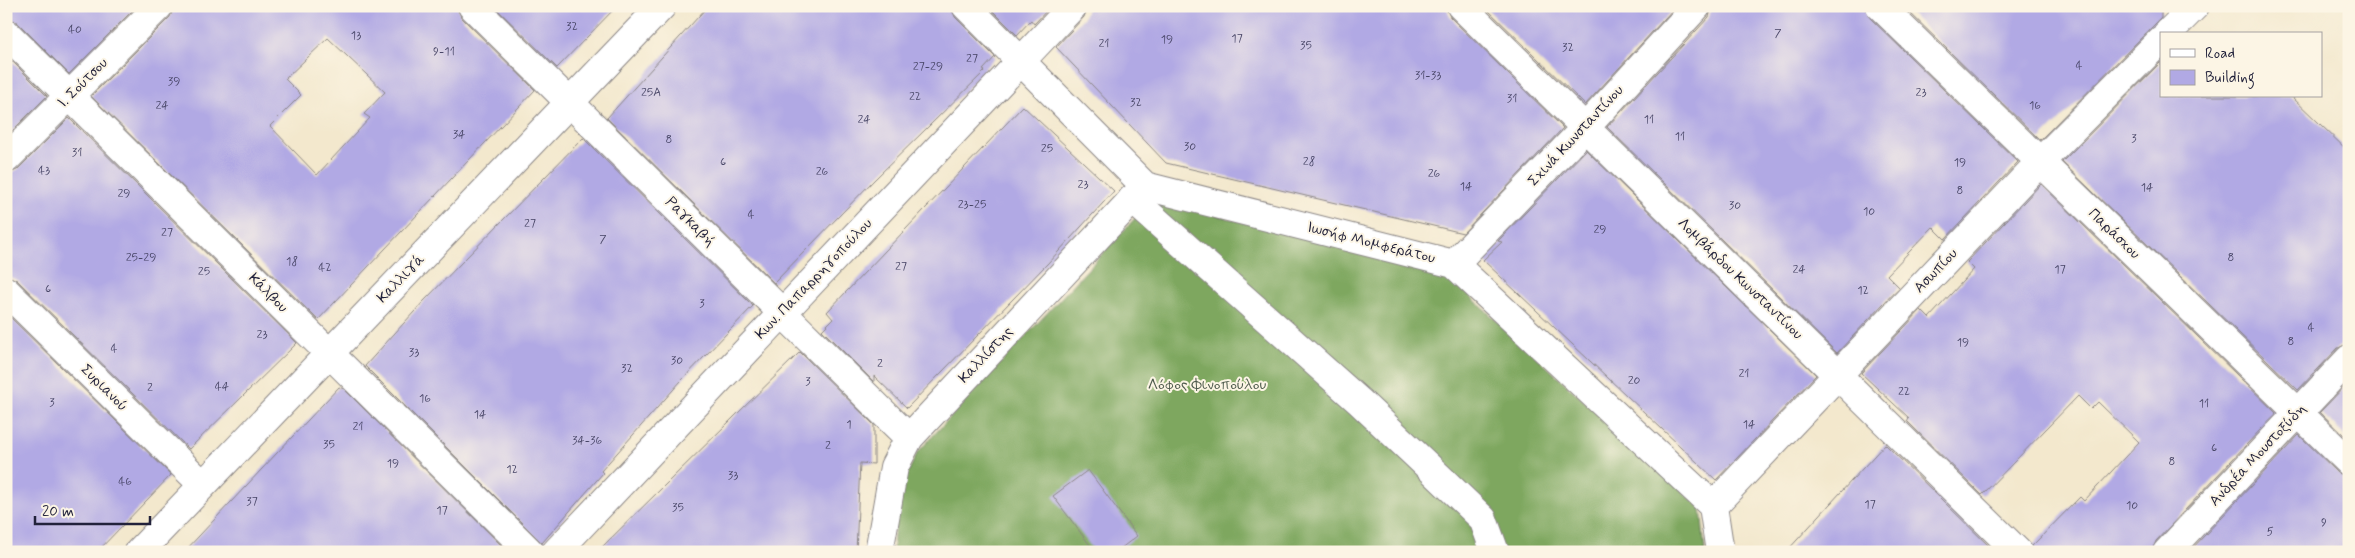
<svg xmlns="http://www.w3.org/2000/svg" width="2355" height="558" viewBox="0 0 2355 558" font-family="Mynerve,sans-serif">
	<rect width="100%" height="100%" fill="#fcf5e5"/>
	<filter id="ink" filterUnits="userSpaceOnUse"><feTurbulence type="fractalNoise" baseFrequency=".02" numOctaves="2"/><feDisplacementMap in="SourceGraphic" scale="10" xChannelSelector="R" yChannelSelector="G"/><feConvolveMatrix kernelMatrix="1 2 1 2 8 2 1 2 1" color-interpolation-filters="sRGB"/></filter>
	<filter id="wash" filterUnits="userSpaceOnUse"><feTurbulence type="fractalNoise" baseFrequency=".0096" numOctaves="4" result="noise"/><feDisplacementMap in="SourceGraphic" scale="20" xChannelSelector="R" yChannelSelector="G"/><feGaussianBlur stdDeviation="1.12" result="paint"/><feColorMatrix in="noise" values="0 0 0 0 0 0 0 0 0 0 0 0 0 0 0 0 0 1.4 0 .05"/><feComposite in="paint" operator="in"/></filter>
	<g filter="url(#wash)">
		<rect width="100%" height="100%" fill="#f3e8cd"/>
		<path fill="#7ea75f" stroke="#50644d" d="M1153 199 1446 274 1701 508 1705 552H893L896 499 917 453Z"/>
		<g id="blocks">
			<path fill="#b1a9e4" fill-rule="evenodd" d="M6 6H137L69 74 17 22 6 18Z
				M174 6H457L461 17 535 90 318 320 91 96 170 17ZM328 38 385 92 364 114 370 118 317 175 270 126 301 95 285 79Z
				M494 6H617L557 68Z
				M708 6H951L955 17 995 57 983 70 985 71 874 180 774 283 607 118Z
				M988 6H1051L1034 24 1031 20 1017 35Z
				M1088 6H1446L1450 17 1563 128 1463 233 1166 163 1056 47 1084 17Z
				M1484 6H1676L1585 105Z
				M1712 6H1865L1869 17 2018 162 1945 239 1933 227 1887 275 1899 287 1837 353 1607 127 1709 17Z
				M1903 6H2161V18L2040 140Z
				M6 55 47 96 6 137Z
				M2161 62V96H2291L2349 152V344L2338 348 2298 390 2062 162Z
				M1023 106 1114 191 1048 263 907 408 874 376V382L822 330 833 319 827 312Z
				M69 118 297 343 189 449 17 280 6 276V174L17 170Z
				M583 138 753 306 681 381 601 471 603 473 542 543 365 366 424 301Z
				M1586 150 1816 375 1716 480 1483 260 1502 242 1498 241Z
				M2041 184 2276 413 2156 541 2152 552H2033L2032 546 2080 497 2084 501 2139 442 2098 402 2091 409 2078 396 1982 495 1907 421 1909 418 1861 373 1921 310 1929 318 1974 269 1967 262Z
				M6 313 171 475 97 552H6Z
				M800 352 874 425V464L860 463 856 552H597Z
				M2349 382V440L2320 412Z
				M339 387 344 389 508 552H184Z
				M2299 435 2338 473 2349 477V552H2189Z
				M1885 444 1995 552H1786Z
				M1088 470 1137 536 1116 552H1095L1053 496Z"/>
		</g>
	</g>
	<g filter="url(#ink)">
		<use href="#blocks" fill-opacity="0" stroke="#8a8584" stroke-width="1"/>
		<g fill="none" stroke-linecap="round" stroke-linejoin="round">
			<defs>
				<path id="pedestrian" d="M1132 199 1360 402 1434 472 1483 519 1495 552"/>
				<path id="minor" d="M472 6 909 438
					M966 6 1145 186 1454 264 1713 506 1720 552
					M1461 6 2018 552
					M1880 6 2349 462
					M6 33 530 552
					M2167 34 2195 6
					M6 159 159 6
					M1454 264 1585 128 1697 6
					M6 291 203 485
					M1713 506 2040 162 2161 40
					M139 552 662 6
					M556 552 1073 6
					M879 552 894 467 909 438 1145 186"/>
				<path id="tertiary" d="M2167 552 2349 359"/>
			</defs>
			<use href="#pedestrian" stroke="#8a8584" stroke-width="30"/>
			<use href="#minor" stroke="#8a8584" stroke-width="30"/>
			<use href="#tertiary" stroke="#8a8584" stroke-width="30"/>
			<use href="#pedestrian" stroke="#fff" stroke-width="28"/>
			<use href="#minor" stroke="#fff" stroke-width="28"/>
			<use href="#tertiary" stroke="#fff" stroke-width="28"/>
		</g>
	</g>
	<g text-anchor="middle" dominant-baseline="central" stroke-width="4" stroke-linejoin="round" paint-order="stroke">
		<g font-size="12" fill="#464465">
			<text x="572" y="27">32</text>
			<text x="75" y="30">40</text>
			<text x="1778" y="34">7</text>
			<text x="356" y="36">13</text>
			<text x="1237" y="39">17</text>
			<text x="1167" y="40">19</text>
			<text x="1104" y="44">21</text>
			<text x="1306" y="46">35</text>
			<text x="1568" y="48">32</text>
			<text x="444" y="52">9-11</text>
			<text x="972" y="59">27</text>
			<text x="2079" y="66">4</text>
			<text x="928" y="67">27-29</text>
			<text x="1428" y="76">31-33</text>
			<text x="174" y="82">39</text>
			<text x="651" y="93">25Α</text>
			<text x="1921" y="93">23</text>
			<text x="915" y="97">22</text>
			<text x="1512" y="99">31</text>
			<text x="1136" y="103">32</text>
			<text x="162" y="106">24</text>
			<text x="2035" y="106">16</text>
			<text x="864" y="120">24</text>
			<text x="1649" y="120">11</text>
			<text x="459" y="135">34</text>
			<text x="1680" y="137">11</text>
			<text x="2134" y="139">3</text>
			<text x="669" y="140">8</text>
			<text x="1190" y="147">30</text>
			<text x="1047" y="149">25</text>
			<text x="77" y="153">31</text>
			<text x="723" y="162">6</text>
			<text x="1309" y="162">28</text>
			<text x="1960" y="163">19</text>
			<text x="44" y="171">43</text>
			<text x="822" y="172">26</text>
			<text x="1434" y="174">26</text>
			<text x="1083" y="185">23</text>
			<text x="1466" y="187">14</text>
			<text x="2147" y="188">14</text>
			<text x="1960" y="191">8</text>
			<text x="124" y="194">29</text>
			<text x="972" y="205">23-25</text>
			<text x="1735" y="206">30</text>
			<text x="1869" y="212">10</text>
			<text x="751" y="215">4</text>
			<text x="530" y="224">27</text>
			<text x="1600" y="230">29</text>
			<text x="167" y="233">27</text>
			<text x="603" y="240">7</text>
			<text x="141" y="258">25-29</text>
			<text x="2231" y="258">8</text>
			<text x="292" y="262">18</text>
			<text x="901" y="267">27</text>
			<text x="325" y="268">42</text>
			<text x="1799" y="270">24</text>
			<text x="2060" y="270">17</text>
			<text x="204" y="272">25</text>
			<text x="48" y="289">6</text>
			<text x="1863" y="291">12</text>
			<text x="702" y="304">3</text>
			<text x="2311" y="328">4</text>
			<text x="262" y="335">23</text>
			<text x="2291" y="342">8</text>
			<text x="1963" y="343">19</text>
			<text x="114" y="349">4</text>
			<text x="414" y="353">33</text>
			<text x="677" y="361">30</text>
			<text x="880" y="364">2</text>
			<text x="627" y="369">32</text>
			<text x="1744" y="374">21</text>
			<text x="1634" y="381">20</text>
			<text x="808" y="382">3</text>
			<text x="222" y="387">44</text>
			<text x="150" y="388">2</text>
			<text x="1904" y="392">22</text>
			<text x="425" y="399">16</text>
			<text x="52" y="403">3</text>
			<text x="2204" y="404">11</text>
			<text x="480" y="415">14</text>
			<text x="849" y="425">1</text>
			<text x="1749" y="425">14</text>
			<text x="358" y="427">21</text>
			<text x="587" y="441">34-36</text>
			<text x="329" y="445">35</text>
			<text x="828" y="446">2</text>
			<text x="2214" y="448">6</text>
			<text x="2172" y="462">8</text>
			<text x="393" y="464">19</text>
			<text x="512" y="470">12</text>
			<text x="733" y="476">33</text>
			<text x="125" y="482">46</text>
			<text x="252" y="502">37</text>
			<text x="1870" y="505">17</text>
			<text x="2132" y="506">10</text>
			<text x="678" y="508">35</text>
			<text x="442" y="511">17</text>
			<text x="2324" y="523">9</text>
			<text x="2270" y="532">5</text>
		</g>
		<g font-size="15" fill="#22223b" stroke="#fcf5e5">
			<text transform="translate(83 83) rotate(-45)">Ι. Σούτσου</text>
			<text transform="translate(1576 136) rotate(-47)">Σχινά Κωνσταντίνου</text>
			<text transform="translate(690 222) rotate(45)">Ραγκαβή</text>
			<text transform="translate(2114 234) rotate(44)">Παράσχου</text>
			<text transform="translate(1371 243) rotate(14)">Ιωσήφ Μομφεράτου</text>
			<text transform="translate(1936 271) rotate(-46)">Ασωπίου</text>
			<text transform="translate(401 279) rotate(-46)">Καλλιγά</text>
			<text transform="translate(814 279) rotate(-46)">Κων. Παπαρρηγοπούλου</text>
			<text transform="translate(1740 279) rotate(44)">Λομβάρδου Κωνσταντίνου</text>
			<text transform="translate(268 293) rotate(45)">Κάλβου</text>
			<text transform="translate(986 355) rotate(-47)">Καλλίστης</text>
			<text transform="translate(104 388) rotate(45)">Συριανού</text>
			<text transform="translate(2258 455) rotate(-47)">Ανδρέα Μουστοξύδη</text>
		</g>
		<g font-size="15" fill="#4d5a4c" stroke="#fcf5e5">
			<text x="1207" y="385">Λόφος Φινοπούλου</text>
		</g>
	</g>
	<rect width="2355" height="558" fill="none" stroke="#fcf5e5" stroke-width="25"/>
	<rect x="2160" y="32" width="162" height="65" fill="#fcf5e5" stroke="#a5a1a1"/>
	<rect x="2170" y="49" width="25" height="8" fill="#ffffff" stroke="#a5a1a1"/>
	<text x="2205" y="58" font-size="15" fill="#22223b">Road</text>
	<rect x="2170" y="70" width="25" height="15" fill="#b1a9e4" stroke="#a5a1a1"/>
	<text x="2205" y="82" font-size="15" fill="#22223b">Building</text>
	<path d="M35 516v8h115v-8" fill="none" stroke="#22223b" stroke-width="2.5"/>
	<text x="42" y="516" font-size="15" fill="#22223b" stroke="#fcf5e5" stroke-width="4" paint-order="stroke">20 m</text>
</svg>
